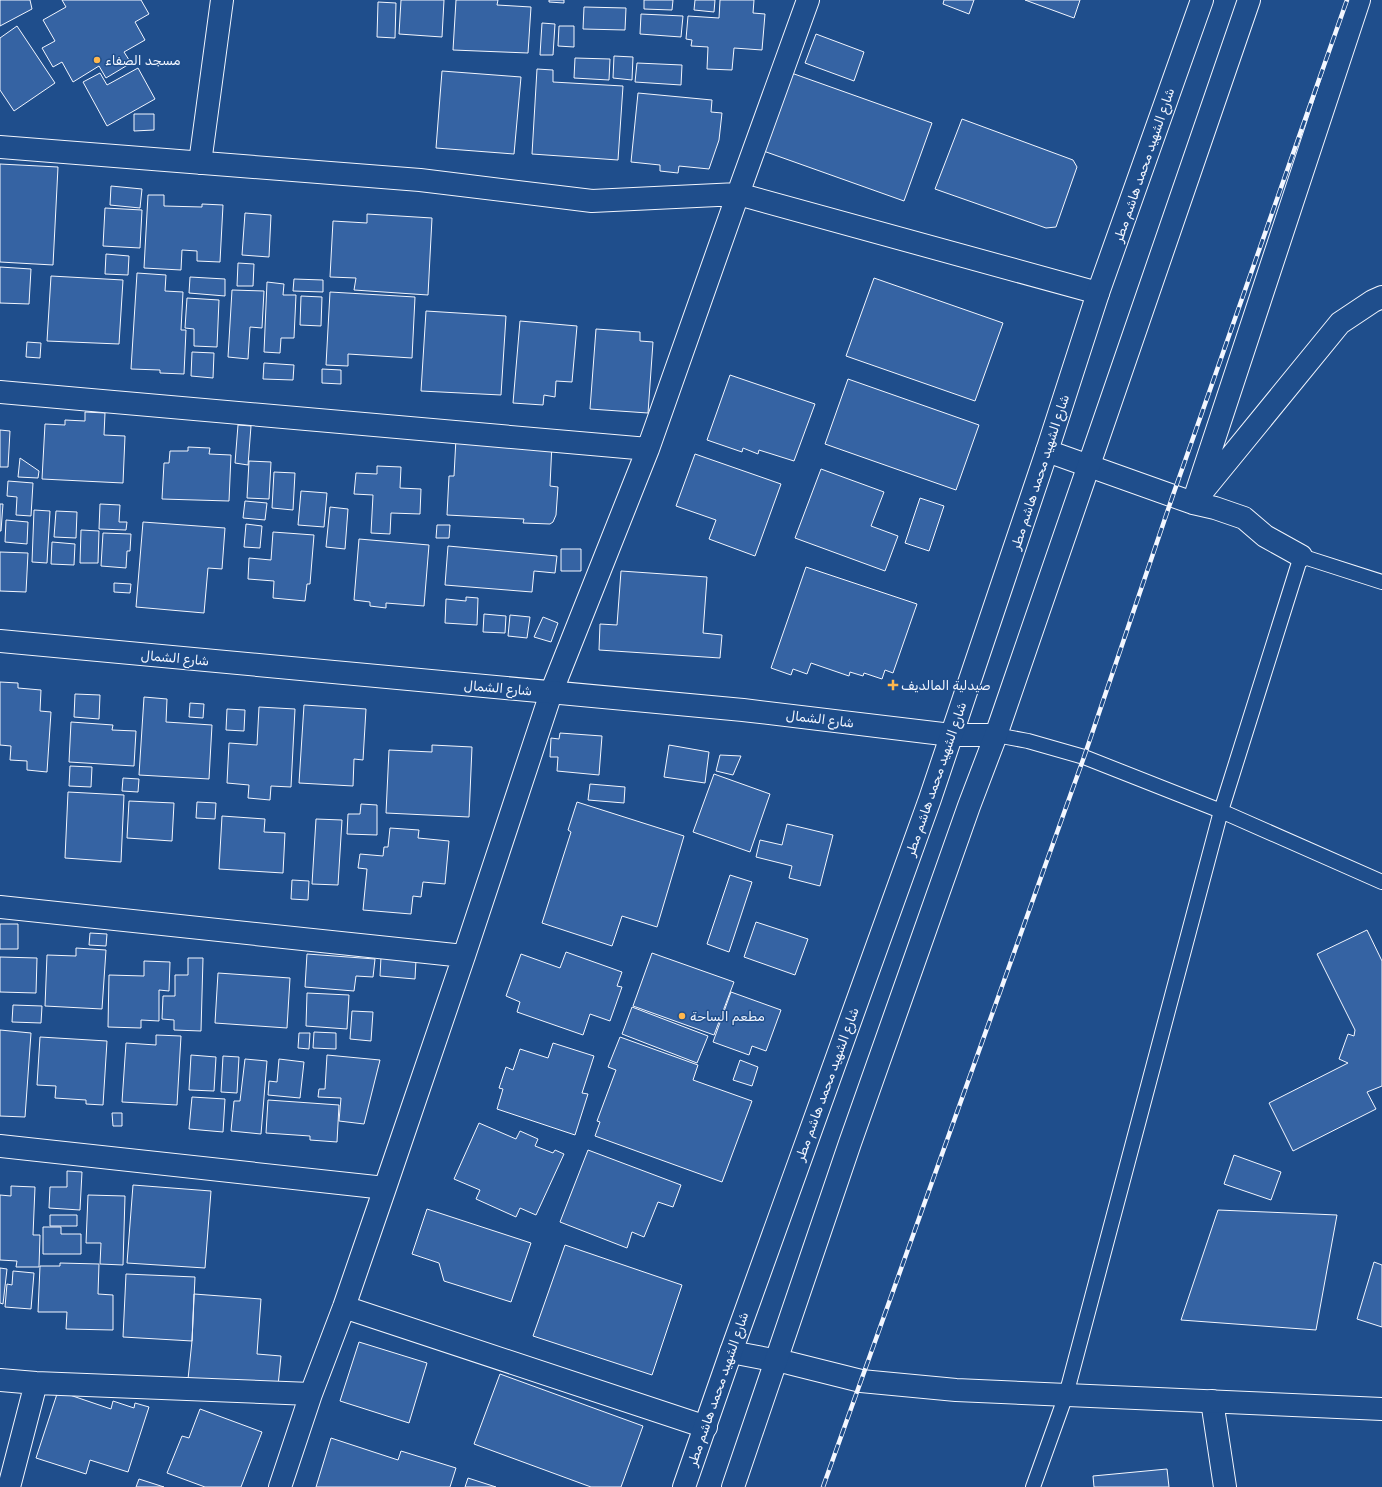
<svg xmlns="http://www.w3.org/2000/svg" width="1382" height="1487" viewBox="0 0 1382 1487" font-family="Rubik,Vazirmatn,sans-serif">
	<rect width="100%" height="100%" fill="#1f4e8c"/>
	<path fill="#3563a3" stroke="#f2f6ff" d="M0 0H30L32 9 0 26Z
		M62 0H141L149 14 135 22 145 40 124 52 131 63 106 78 99 66 73 82 62 62 53 67 42 48 55 41 43 20 66 7Z
		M401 0H444L442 37 399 34Z
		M456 0H498L497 5 531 7 528 53 453 50Z
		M549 0H564V3L549 2Z
		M644 0H673L672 10 644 9Z
		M695 0H715L714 12 694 10Z
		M720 0H754L753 13 765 14 762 50 734 48 732 70 707 69 708 47 691 46 692 40 686 39 688 16 719 18Z
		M944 0H974L969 14 943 4Z
		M1025 0H1080L1074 18Z
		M378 2 396 3 395 38 377 37Z
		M584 7 626 8 625 30 583 29Z
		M641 14 683 16 681 37 640 34Z
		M542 23 555 24 553 55H540Z
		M17 26 55 83 14 111 0 90V38Z
		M559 26H574V47L558 46Z
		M816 34 864 52 854 81 805 63Z
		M614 56 633 57 632 80 613 78Z
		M575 58 610 59 609 80 574 78Z
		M637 63 682 65 681 85 635 82Z
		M138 68 155 99 107 126 83 82 100 73 107 85Z
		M537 69 553 70V82L623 86 618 160 532 154Z
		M783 70 932 123 904 201 755 148Z
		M442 71 521 77 514 154 436 148Z
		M638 93 712 100 711 112 722 113 719 140 709 169 679 166 678 173 660 171V165L631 162Z
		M134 114H154V130L134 131Z
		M962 119 1073 160 1077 167 1056 227 1046 228 935 189Z
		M0 164 58 167 53 265 0 262Z
		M111 186 142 189 140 208 110 205Z
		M148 195H164V206L202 207V204L223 205 220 262 197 261V251L182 250 181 270 144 268Z
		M105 208 142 210 140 248 103 246Z
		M245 213 271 215 269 257 242 255Z
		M367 214 432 218 428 295 354 290 356 278 330 277 333 221 367 223Z
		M106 254 129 256 128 275 105 274Z
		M238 263 254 264 253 286H237Z
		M0 267 31 269 29 304 0 303Z
		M137 273 166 275 165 291 183 292 181 330H186L184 374 160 373V370L131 369Z
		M51 276 123 280 119 344 47 341Z
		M190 277 225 279V296L189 293Z
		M874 278 1003 323 975 401 846 356Z
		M294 279 323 280V292L293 291Z
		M267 282 284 284 283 295H296L294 338H281L280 353 264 352Z
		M232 290 264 291 262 328 250 327 248 359 228 357Z
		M330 292 415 297 412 358 348 354V366L326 365Z
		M301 296 322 297 321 326 300 325Z
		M187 298 219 300 217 347 194 346V329L185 328Z
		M426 311 506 316 501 395 421 391Z
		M520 321 577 326 572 382 556 381 555 397 544 395 543 405 513 403Z
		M596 329 640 332V341L653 342 648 413 590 409Z
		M27 342 41 343 40 358 26 357Z
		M192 352 214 353 213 378 191 376Z
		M264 363 294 365 293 380 263 379Z
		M322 369 341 370V384L322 383Z
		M730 375 815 404 794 461 759 450 758 454 743 448 742 452 707 440Z
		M848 379 979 425 956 490 825 444Z
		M85 412 105 413 104 435 125 436 123 483 42 479 45 424 65 425V420L85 421Z
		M238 425 251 426 248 465 235 463Z
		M0 430 10 431 8 467H0Z
		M456 438 552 443 550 486 558 487 556 515 553 522 550 524 523 523 524 519 447 515 449 476H454Z
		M188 447 210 448 209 454 231 455 229 501 162 499 164 463H169L170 451H188Z
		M695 454 781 484 755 556 709 539 716 520 676 506Z
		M20 458 39 471 38 478 18 477Z
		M249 461 271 462 269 499 247 498Z
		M377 466 401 467 400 488 421 489 420 514 391 513 390 534 371 533 373 495 354 494 356 473 377 474Z
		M821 469 884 492 871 526 898 536 885 571 795 538Z
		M274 472 295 473 293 510 272 508Z
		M8 481 33 483 31 516 16 515 17 497 7 496Z
		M301 491 327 493 324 527 298 525Z
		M920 498 944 506 929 551 905 543Z
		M245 501 267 503 265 520 243 518Z
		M0 504H3L1 531H0Z
		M100 504 120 505 119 522H127L126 530 99 529Z
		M330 507 348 509 345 549 326 547Z
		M34 510 50 511 47 563 32 562Z
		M56 511 77 512 76 538 54 537Z
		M6 520 28 522 27 544 5 542Z
		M143 522 225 528 222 569 208 568 204 613 136 607Z
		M246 524 262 526 260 548 244 547Z
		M437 525H450L449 538H436Z
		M81 530 99 531 98 563H80Z
		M273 532 314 535 310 584H307L305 601 273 598 274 581 248 579 249 558 271 560Z
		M103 533 131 534 130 551H127L126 568 101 566Z
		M359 539 429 545 424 606 386 603V608L370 606V602L354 600Z
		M52 542 75 544 74 565 51 564Z
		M448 546 557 556 555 573 534 571 532 592 445 585Z
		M561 549H581V571H561Z
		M0 552 28 553 26 592 0 591Z
		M806 567 917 604 893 673 885 670 882 679 864 673 863 676 850 672 849 676 811 663 807 674 793 669 791 675 771 668Z
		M621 571 707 577 703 633 722 635 720 658 599 650 600 624 617 625Z
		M114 583 131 584 130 593 114 592Z
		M466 597 478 598 477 625 445 623 446 599 466 601Z
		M484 614 506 616 505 633 483 632Z
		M510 615 530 617 527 638 508 636Z
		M543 617 558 623 551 642 534 637Z
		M0 682 18 683V688L41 690 40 711 51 712 47 772 27 770V761L10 760 11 746 0 745Z
		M75 694 100 695 99 719 74 717Z
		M144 697 167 699 166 722 212 725 209 779 139 775Z
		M190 703 204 704 203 718 189 717Z
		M304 705 366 709 363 760 354 759 353 786 299 783Z
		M259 707 295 709 291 787 271 786 270 800 248 798 249 785 227 783 229 743 257 745Z
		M227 709 245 710 244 731 226 730Z
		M71 722 113 725 112 730 136 731 134 766 69 762Z
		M560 733 602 736 599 775 557 771 558 757H550L551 738 559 739Z
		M432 745 472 747 469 817 386 813 389 750 432 752Z
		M669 745 709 752 705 783 664 777Z
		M720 755 741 756 733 775 716 771Z
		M70 766 92 767 91 787 69 786Z
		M714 774 770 794 750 852 693 832Z
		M123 778 139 779 138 792 122 791Z
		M590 784 625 787 624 803 588 800Z
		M68 792 124 795 121 862 65 858Z
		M129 801 174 803 172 841 127 838Z
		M197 802 216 803 215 819 196 818Z
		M577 802 684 836 657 927 622 916 612 946 542 923 571 832 568 830Z
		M361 804 377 805V835L347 834 348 814H360Z
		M222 816 265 819 264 832 285 833 283 873 219 869Z
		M316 819 342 820 338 885 312 884Z
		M787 824 833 835 820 886 789 878 792 866 756 857 760 840 782 845Z
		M390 828 419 830 418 838 449 841 445 884 423 882 421 897 413 896 411 914 363 910 367 869 358 868 360 854 383 856 384 847H388Z
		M730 875 752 882 729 952 707 944Z
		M292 880 309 881 308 900 291 899Z
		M756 922 808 939 795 975 744 957Z
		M0 924H18V949H0Z
		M1367 930 1382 961V1086L1367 1092 1376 1109 1293 1151 1269 1103 1348 1063 1339 1059 1348 1034 1354 1036 1355 1030 1317 954Z
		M90 933 107 934 106 946 89 945Z
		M76 948 106 950 102 1009 45 1006 47 955 76 956Z
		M566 952 622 972 617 986 622 987 610 1021 590 1014 583 1035 517 1012 520 1002 506 996 521 954 560 968Z
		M652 953 734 982 714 1035 633 1006Z
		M307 954 375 959 373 977 356 976 354 991 305 987Z
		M0 957 37 958 36 993 0 992Z
		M381 957 416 960 415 979 380 976Z
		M188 958H203L201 1031 174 1030V1020L162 1019 163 996H175V975H188Z
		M144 961 170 962 169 991 159 990V1021L141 1020V1028L108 1027 109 975 144 976Z
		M218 973 290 978 287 1028 215 1023Z
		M731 992 781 1010 766 1051 752 1046 749 1055 713 1042Z
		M307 993 349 995 347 1029 306 1026Z
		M13 1005 42 1006 41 1023 12 1022Z
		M632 1007 708 1036 697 1063 622 1034Z
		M352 1011 373 1012 371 1041 350 1039Z
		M0 1030 31 1033 25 1117 0 1116Z
		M314 1032 336 1033V1049L313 1048Z
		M299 1033H310L309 1049 298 1048Z
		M156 1035 181 1036 177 1105 122 1102 126 1043 156 1045Z
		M40 1037 107 1041 103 1105 86 1104V1100L55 1098 56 1086 37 1085Z
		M620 1037 698 1065 693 1080 752 1101 722 1182 595 1136 600 1122 597 1121 616 1070 608 1067Z
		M553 1043 594 1056 582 1093 588 1094 575 1135 497 1109 503 1089 499 1088 506 1067 513 1070 520 1049 548 1058Z
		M191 1055 216 1057 214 1091 189 1090Z
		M327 1055 380 1060 364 1124 339 1121 341 1098 318 1097 319 1089H325Z
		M223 1056 239 1057 237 1093 221 1092Z
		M245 1059 267 1061 261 1134 231 1131 234 1101H240Z
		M279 1059 304 1062 300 1098 268 1095 269 1081 277 1082Z
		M740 1060 758 1067 752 1086 733 1080Z
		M192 1097 225 1099 223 1132 189 1129Z
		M268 1100 339 1105 337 1142 310 1140V1136L266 1133Z
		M112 1113H122V1126H113Z
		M479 1123 516 1139 520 1131 538 1139 535 1146 553 1153 555 1150 564 1154 536 1215 520 1208 516 1217 476 1199 480 1190 454 1179Z
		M588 1150 681 1185 673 1207 658 1202 644 1237 632 1232 627 1248 560 1222Z
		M1234 1155 1281 1172 1271 1200 1224 1184Z
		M67 1171 82 1172 80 1210 49 1208 50 1187H67Z
		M133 1185 211 1191 205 1268 127 1263Z
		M11 1186 35 1187 33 1235H40L39 1267H16L17 1261 0 1260V1195L11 1196Z
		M88 1195 125 1196 123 1265 100 1264 101 1243H86Z
		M427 1209 531 1243 511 1302 444 1281 439 1263 412 1254Z
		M1218 1210 1337 1215 1316 1330 1181 1320Z
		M50 1215H77V1226H50Z
		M43 1227H61V1234H81V1254H43Z
		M565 1245 682 1285 652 1375 533 1336Z
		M1374 1262 1382 1265V1327L1357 1319Z
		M60 1263 99 1264 98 1294 113 1295V1330L66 1329 67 1312H38L40 1266H60Z
		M0 1268 7 1269 3 1304 0 1303Z
		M13 1271 34 1273 31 1309 5 1307 7 1284 12 1285Z
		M126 1274 195 1277 192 1341 123 1337Z
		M194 1294 261 1299 257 1354 281 1356 278 1386 188 1379 192 1341Z
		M359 1342 427 1363 409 1423 340 1401Z
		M500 1374 643 1426 621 1487H591L474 1444Z
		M58 1391 111 1409 113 1401 134 1408 135 1403 149 1407 128 1472 90 1460 86 1474 36 1458Z
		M200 1409 262 1432 241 1487H205L167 1473 182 1436 189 1438Z
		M331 1438 398 1460 401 1451 456 1468 450 1487H316Z
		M1167 1469 1169 1487H1094L1093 1476Z
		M468 1478 496 1487H465Z
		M139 1479 164 1487H136Z"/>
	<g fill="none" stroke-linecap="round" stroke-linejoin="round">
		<defs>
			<path id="service" d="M996 735 1028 741 1084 757 1221 811 1382 882
				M1033 1487 1066 1395 1221 811 1301 556 1382 582"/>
			<path id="minor" d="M0 147 420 180 592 201 738 194 1098 293
				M200 163 222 0
				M0 392 648 449
				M1047 451 1193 503 1215 508 1244 518 1265 536 1301 556
				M1202 492 1340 323 1373 301 1382 297
				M1193 503 1359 0
				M0 907 464 956
				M0 1146 385 1188
				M344 1307 706 1427
				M0 1380 36 1383 311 1394
				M1212 1401 1225 1487
				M9 1487 36 1383
				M280 1487 311 1394 344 1307 385 1188 464 956 551 693 648 449 738 194 808 0"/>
			<path id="tertiary" d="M0 641 743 710 951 735H996
				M731 1352 789 1363 861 1381 956 1390 1382 1409"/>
			<path id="primary" d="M684 1487 731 1352 930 799 1047 451 1098 293 1202 0
				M733 1487 850 1143 969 806 996 735 1249 0"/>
		</defs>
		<use href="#service" stroke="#f2f6ff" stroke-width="16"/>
		<use href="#minor" stroke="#f2f6ff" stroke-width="24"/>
		<use href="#tertiary" stroke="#f2f6ff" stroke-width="24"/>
		<use href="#primary" stroke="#f2f6ff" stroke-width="24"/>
		<use href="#service" stroke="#1f4e8c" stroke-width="14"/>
		<use href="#minor" stroke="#1f4e8c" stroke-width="22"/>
		<use href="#tertiary" stroke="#1f4e8c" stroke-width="22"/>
		<use href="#primary" stroke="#1f4e8c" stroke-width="22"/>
		<defs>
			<path id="rail" d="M823 1487 1084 757 1173 495 1347 0"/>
		</defs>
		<use href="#rail" stroke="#f2f6ff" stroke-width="4.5"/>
		<use href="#rail" stroke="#1f4e8c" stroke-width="3" stroke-dasharray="9" stroke-linecap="butt"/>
	</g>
	<g fill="#ffb74d" stroke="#1f4e8c" stroke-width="1.5">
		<circle cx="97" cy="60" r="4"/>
		<path d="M891 679h4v4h4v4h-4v4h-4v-4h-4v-4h4z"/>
		<circle cx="682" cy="1016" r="4"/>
	</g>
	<g text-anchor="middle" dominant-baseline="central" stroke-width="3" stroke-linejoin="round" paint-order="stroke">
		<g font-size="13" fill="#f2f6ff" stroke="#1f4e8c" text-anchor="start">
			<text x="105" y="60">مسجد الصفاء</text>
			<text x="901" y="685">صيدلية المالديف</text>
			<text x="690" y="1016">مطعم الساحة</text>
		</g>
		<g font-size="13" fill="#f2f6ff" stroke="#1f4e8c">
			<text transform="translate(1144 165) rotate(-71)">شارع الشهيد محمد هاشم مطر</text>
			<text transform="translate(1040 472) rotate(-72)">شارع الشهيد محمد هاشم مطر</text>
			<text transform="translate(175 658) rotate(5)">شارع الشمال</text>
			<text transform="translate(498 688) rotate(5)">شارع الشمال</text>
			<text transform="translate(820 719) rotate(7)">شارع الشمال</text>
			<text transform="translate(936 779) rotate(-71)">شارع الشهيد محمد هاشم مطر</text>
			<text transform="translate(827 1084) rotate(-70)">شارع الشهيد محمد هاشم مطر</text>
			<text transform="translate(718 1389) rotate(-71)">شارع الشهيد محمد هاشم مطر</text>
		</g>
	</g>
</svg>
